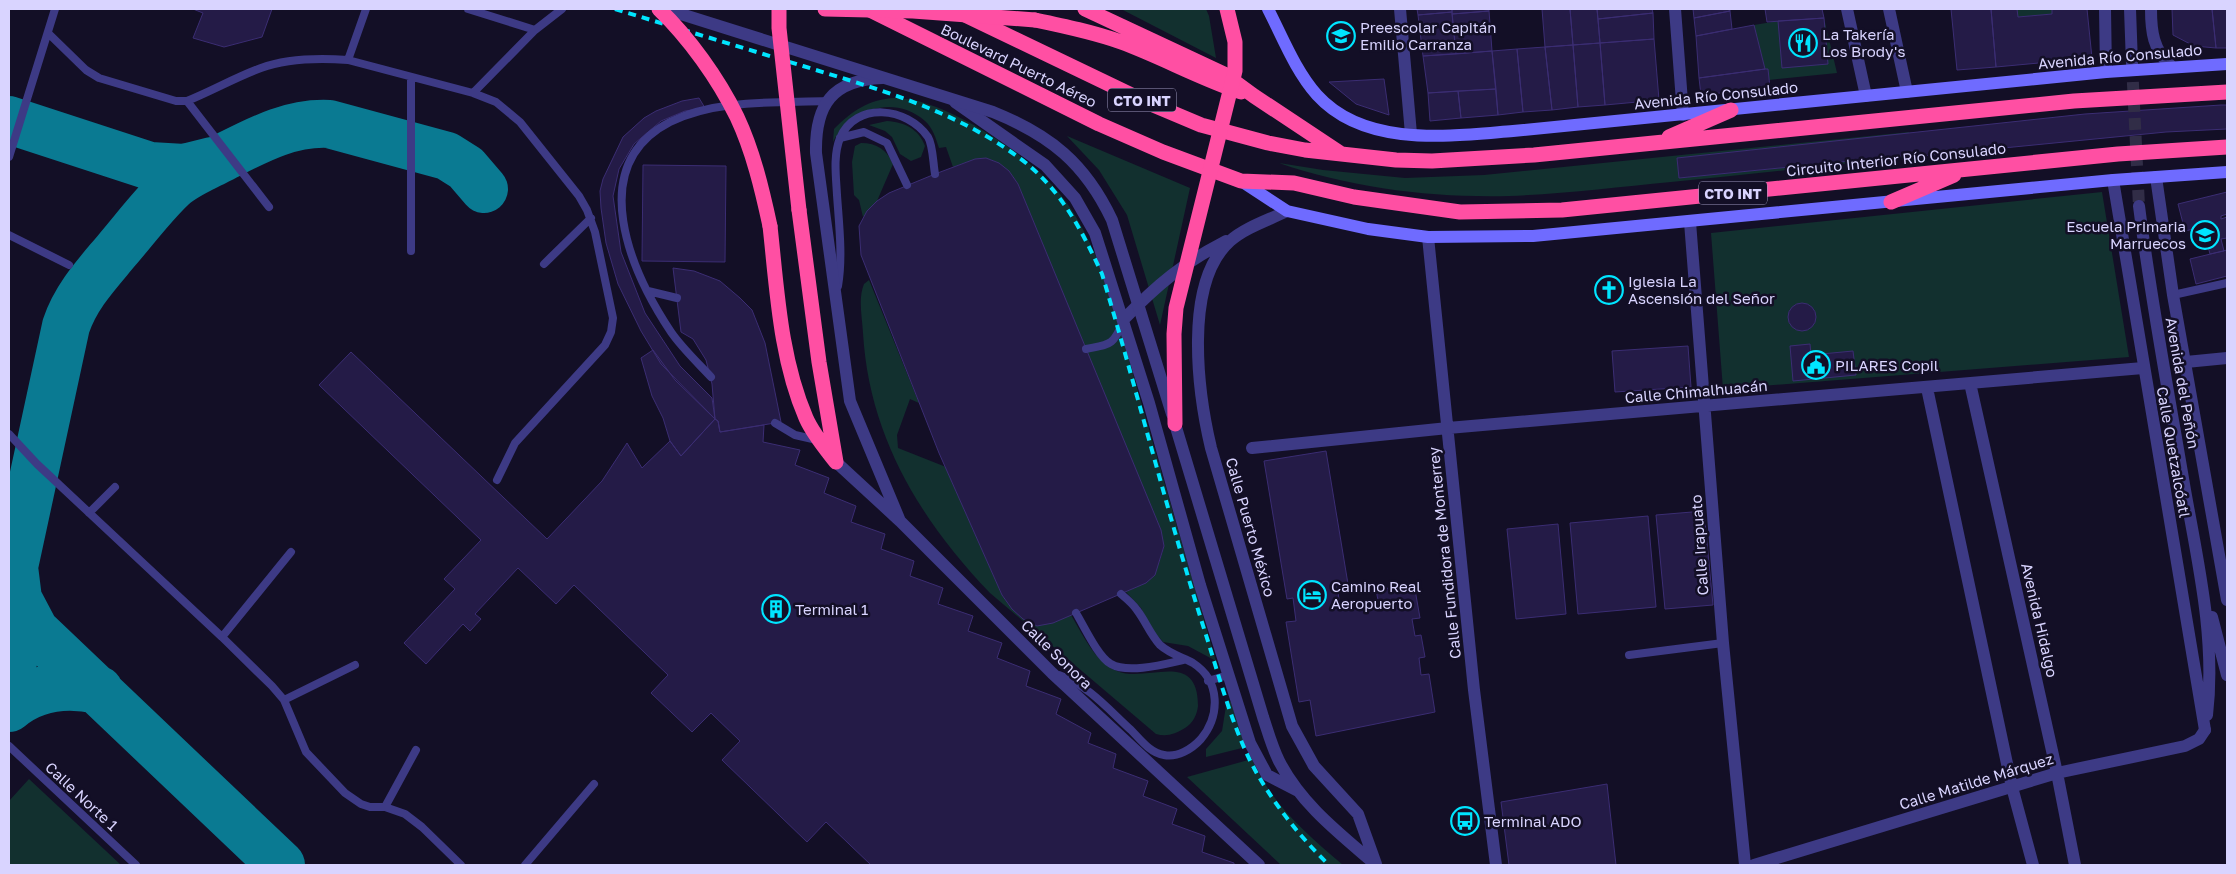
<svg xmlns="http://www.w3.org/2000/svg" width="2236" height="874" viewBox="0 0 2236 874" font-family="'Golos Text',sans-serif">
	<rect width="100%" height="100%" fill="#130f26"/>
	<path fill="#12302f" d="M1121 9H1206L1209 16 1216 58Z
		M2017 9H2052V14L2018 17Z
		M1824 18 1837 73 1769 80 1768 69H1765L1754 25 1778 21 1828 64Z
		M895 98C903 99 911 99 918 101 969 115 1043 164 1071 209 1085 230 1095 254 1105 277L1216 661 1188 646 1163 642 1151 628 1141 608 1126 592C1152 580 1157 574 1164 546L1018 184C998 154 984 155 953 167L946 147 939 148C936 139 933 128 925 121 894 94 850 109 833 142L834 129C852 111 869 99 895 98Z
		M887 121C904 122 919 129 925 146L921 157 911 161 900 154 892 137 885 131 869 125Z
		M1909 132V134L1677 158 1679 178 1911 155 1912 157C1831 165 1751 174 1671 182 1617 187 1563 194 1509 196 1433 198 1351 188 1279 163L1323 170 1405 178 1484 175Z
		M1067 136 1190 188 1160 325 1127 215 1099 170Z
		M861 143C877 143 887 150 893 164L877 201 863 217 859 200 854 195 852 162 855 146Z
		M2102 192 2129 357 1723 389 1711 233Z
		M869 280 919 403 910 399 897 435 898 448 946 467 1002 595C1012 610 1021 619 1037 626L1071 615C1083 635 1094 661 1117 671 1146 684 1198 648 1198 706 1197 715 1193 723 1185 728 1175 734 1167 737 1156 734L990 593C920 520 869 436 863 333 862 317 858 298 864 284Z
		M1229 701 1231 702 1246 747 1206 757V749L1222 731 1226 706Z
		M1252 759C1271 804 1307 834 1343 865H1281L1187 777Z
		M29 779 121 865H9V801Z"/>
	<g fill="none" stroke-linecap="round" stroke-linejoin="round">
		<path stroke="#0a7a92" stroke-width="48" d="M9 120 150 166 184 168 212 161
			M15 612 281 865
			M9 625 13 662 9 687
			M37 635 18 599 14 567 66 326C76 296 97 274 117 250 135 229 152 206 172 187 185 175 203 168 218 160 254 142 288 122 329 124L447 156 466 168 484 189
			M9 708C34 687 67 683 99 690"/>
	</g>
	<path fill="#241b47" stroke="#3b2d73" d="M193 9H272L262 37 224 47 193 38 203 13Z
		M1417 9H1452V12L1418 15Z
		M1452 9H1489V11L1452 14Z
		M1542 9H1570L1573 45 1545 47Z
		M1570 9H1597L1600 43 1573 45Z
		M1597 9H1652L1653 13 1598 19Z
		M1693 9H1730V11L1694 18Z
		M1765 9H1822L1824 18 1767 22Z
		M1951 9H1991L1996 67 1957 70Z
		M1991 9H2017L2018 17 2052 14V9H2087L2092 58 1996 67Z
		M2172 9H2212L2216 48 2194 46 2173 35Z
		M2212 9H2227V48H2216Z
		M1489 11 1492 51 1456 54 1452 14Z
		M1730 11 1732 29 1696 36 1694 18Z
		M1452 12 1456 54 1423 56 1418 15Z
		M1653 13 1654 39 1600 43 1598 19Z
		M1824 18 1828 64 1782 68 1778 21Z
		M1754 25 1765 69 1699 78 1696 36Z
		M1654 39 1659 100 1605 105 1600 43Z
		M1600 43 1605 105 1578 107 1573 45Z
		M1573 45 1578 107 1552 110 1545 47Z
		M1545 47 1552 110 1523 112 1517 49Z
		M1517 49 1523 112 1498 115 1492 51Z
		M1492 51 1496 89 1428 93 1423 56Z
		M1765 69H1768L1770 88 1701 95 1699 78Z
		M1384 79 1389 115 1356 104 1329 82Z
		M1496 89 1498 115 1461 118 1458 91Z
		M1458 91 1461 118 1430 121 1428 93Z
		M699 98 705 108 685 111 661 121 634 144 619 169 613 196 621 252 645 313 680 366 712 398 715 419 661 364 641 331 618 284 606 243 601 208 600 191 603 179 623 137 644 118 656 111 682 101Z
		M2221 105H2227V129L2166 132 1912 157 1911 155 1679 178 1677 158 2085 114Z
		M986 158 999 163 1009 171 1018 184 1161 530 1164 546 1155 575 1146 583 1053 623 1037 626 1023 619 1012 609 1002 595 939 453 861 255 859 226 867 211 877 201 889 193 935 174 975 159Z
		M643 165 726 166 725 262 642 261Z
		M2227 192V214L2221 216V219L2227 217V238L2221 239 2224 251 2210 254 2203 227 2185 231 2178 204Z
		M2227 250V276L2196 284 2190 259Z
		M673 268 694 271 720 281 740 298 752 310 765 343 781 422 720 432 718 421 715 419 712 384 706 360 693 339 681 332Z
		M1788 317a14 14 0 1 1 28 0a14 14 0 1 1-28 0Z
		M1810 344 1811 355 1853 351 1856 375 1793 381 1790 346Z
		M1688 346 1691 387 1615 392 1612 351Z
		M653 350 675 380 715 419 681 456 670 441 663 418 652 396 641 358Z
		M351 352 547 539 602 481 627 443 642 468 670 441 681 456 715 419 718 421 720 432 764 425 763 442 800 450 795 465 829 478 824 493 856 506 851 522 885 534 881 549 914 561 910 576 943 588 938 604 973 616 968 631 1002 643 997 658 1030 671 1026 686 1061 699 1056 714 1091 733 1088 743 1116 754 1113 768 1148 781 1143 796 1177 809 1172 824 1205 836 1202 852 1234 863V865H871L826 822 807 842 722 760 740 741 711 713 692 732 651 693 668 675 574 585 556 604 518 568 475 614 481 619 470 631 463 624 426 664 404 643 455 589 444 579 481 540 319 385Z
		M1326 451 1349 590 1338 592 1340 607 1378 600 1376 590 1414 584 1420 618 1412 619 1415 636 1421 635 1425 657 1419 658 1421 675 1429 674 1435 712 1316 736 1310 700 1299 702 1286 622 1296 621 1293 598 1287 599 1264 461Z
		M1704 511 1713 605 1665 609 1656 515Z
		M1648 516 1656 607 1578 614 1570 523Z
		M1558 524 1566 614 1516 619 1507 529Z
		M1607 784 1616 865H1509L1501 802Z"/>
	<g fill="none" stroke-linecap="round" stroke-linejoin="round">
		<path stroke="#312d47" stroke-width="12" stroke-dasharray="12 6" stroke-linecap="butt" d="M2132 64 2139 206"/>
		<path stroke="#3d3a85" stroke-width="8" d="M468 9 535 30
			M48 33 86 70 99 78 176 101H187C212 91 236 77 261 68 288 58 320 58 348 60L473 93 496 102 520 122 579 196 587 210 595 232 613 318 611 332 605 345 515 443 497 480
			M348 60 366 9
			M411 77V251
			M473 93 535 30 562 9
			M187 101 269 207
			M840 138 864 132 887 143 907 185
			M9 157 55 9
			M9 235 69 265
			M544 264 591 218
			M838 286C843 257 839 224 837 195 836 176 833 156 840 138 856 101 907 107 928 137 933 145 933 163 935 174
			M648 291 677 298
			M2173 295 2227 283
			M1086 349C1110 344 1113 346 1123 322
			M711 377C698 363 682 348 671 332 631 272 584 166 670 122 717 99 776 103 827 101
			M775 423 795 435 817 440
			M9 434 37 464 222 637 272 686 284 700 306 752 345 793 361 804 370 807H385L405 814 422 827 461 865
			M89 513 115 487
			M1076 613C1084 626 1098 657 1111 664 1128 674 1165 664 1183 660
			M222 637 291 552
			M1629 655 1723 643
			M1059 675C1088 685 1109 710 1131 730 1140 739 1150 753 1164 755 1177 758 1192 749 1201 739 1220 716 1221 681 1193 663 1182 657 1170 654 1160 645 1150 634 1146 622 1137 610 1133 604 1127 599 1121 594
			M1208 681 1228 675
			M284 700 355 665
			M9 746 136 865
			M385 807 416 750
			M525 865 594 784"/>
		<path stroke="#3d3a85" stroke-width="12" d="M1400 9 1411 134
			M1675 9 1683 115
			M1847 9 1866 96
			M1889 9 1907 92
			M1690 222 1723 643 1745 865
			M1428 237 1474 690 1496 865
			M2186 362 2227 358
			M1970 383 2057 773 2075 865
			M1927 388 2012 787 2033 865
			M1252 448 1448 428 2143 368
			M1754 865 2057 773 2185 746 2199 739 2205 730"/>
		<path stroke="#3d3a85" stroke-width="12" d="M2105 9 2106 72
			M2130 9 2132 64
			M2151 9C2151 31 2153 50 2171 66
			M882 78C832 80 815 105 816 153L850 401 900 521
			M955 102 1045 165 1075 198 1095 233 1149 403 1200 585 1250 743 1267 775 1298 791
			M2156 177 2173 295 2227 600
			M2113 180 2205 730
			M2139 206C2151 301 2169 395 2185 490 2198 563 2216 640 2207 715
			M1287 211C1269 220 1246 227 1230 241 1183 283 1198 393 1211 448L1292 726 1314 766 1358 814 1376 864
			M1124 319C1157 285 1183 263 1226 241
			M1175 424 1263 717C1268 732 1272 747 1279 761 1301 804 1339 833 1375 864
			M836 462 900 521 1052 673 1259 865
			M2212 617 2227 675"/>
		<path stroke="#6f6bff" stroke-width="12" d="M1268 9C1283 38 1295 70 1317 95 1365 148 1450 136 1513 131L2106 72 2227 64
			M1241 181 1287 211 1368 229 1428 237 1533 236 2113 180 2227 172"/>
		<path stroke="#ff4fa3" stroke-width="15" d="M868 9 1099 124 1163 152 1241 181 1294 183 1354 197 1460 212 1562 210 2118 154 2227 147
			M1085 9 1224 74 1254 96 1340 153
			M965 15 1144 101 1201 125 1268 143 1305 150 1396 160 1432 161 1534 155 2074 101 2227 92
			M1035 20C1064 26 1093 32 1121 42 1162 57 1199 78 1241 92
			M1669 137 1731 110
			M1891 202 1954 175
			M799 210 819 362 836 462
			M770 226C777 289 780 358 806 418 813 434 825 448 836 462"/>
		<path stroke="#00e5ff" stroke-width="4" stroke-dasharray="8 6" stroke-linecap="butt" d="M615 9C677 28 740 47 803 66 881 90 961 112 1026 163 1063 193 1083 233 1102 274 1138 394 1168 516 1206 635 1220 679 1235 737 1259 777 1278 809 1302 839 1329 865"/>
		<path stroke="#3d3a85" stroke-width="12" d="M665 9 993 112C1050 135 1085 163 1112 220L1172 414"/>
		<path stroke="#ff4fa3" stroke-width="15" d="M659 9C689 38 718 78 737 117 753 151 762 189 770 226
			M779 9V28L799 210
			M825 9 913 11 1035 20
			M1175 424 1174 334 1176 308 1235 71V42L1227 9"/>
	</g>
	<defs>
		<symbol id="school-ring" viewBox="-11 -11 22 22"><circle r="9.5" fill="#130f26" stroke="#00e5ff" stroke-width="1.5"/><path d="M0-5L7-2L0 1L-7-2ZM-4 1L0 2.5L4 1V4Q0 6-4 4Z" fill="#00e5ff"/></symbol>
		<symbol id="restaurant-ring" viewBox="-11 -11 22 22"><circle r="9.5" fill="#130f26" stroke="#00e5ff" stroke-width="1.5"/><path d="M-5-6h1v4h1v-4h1v4h1v-4h1v5L-1.5 .5V6h-2V.5L-5-1ZM5-6V6H3V1.5H1.5Q1.5-4 5-6Z" fill="#00e5ff"/></symbol>
		<symbol id="church-ring" viewBox="-11 -11 22 22"><circle r="9.5" fill="#130f26" stroke="#00e5ff" stroke-width="1.5"/><path d="M-1.2-6h2.4v3.5h3.3v2.4h-3.3V6h-2.4V-.1h-3.3v-2.4h3.3Z" fill="#00e5ff"/></symbol>
		<symbol id="civic-ring" viewBox="-11 -11 22 22"><circle r="9.5" fill="#130f26" stroke="#00e5ff" stroke-width="1.5"/><path d="M-.6-6.5H3V-4.5H.6V-3L4-1V1h2V6H-6V1h2V-1L-.6-3ZM-1.2 2.5V6h2.4V2.5Z" fill="#00e5ff"/></symbol>
		<symbol id="hotel-ring" viewBox="-11 -11 22 22"><circle r="9.5" fill="#130f26" stroke="#00e5ff" stroke-width="1.5"/><path d="M-6-4.5h1.5V1H6V5H4.5V3h-9V5H-6ZM-4 0a1.8 1.8 0 1 1 3.6 0ZM.5 0V-2.5h3Q6-2.5 6 0Z" fill="#00e5ff"/></symbol>
		<symbol id="building-ring" viewBox="-11 -11 22 22"><circle r="9.5" fill="#130f26" stroke="#00e5ff" stroke-width="1.5"/><path d="M-4-6H4V6H1V3H-1V6H-4ZM-2.5-4.3h1.7v1.8h-1.7ZM.8-4.3h1.7v1.8H.8ZM-2.5-1h1.7V.8h-1.7ZM.8-1h1.7V.8H.8Z" fill="#00e5ff"/></symbol>
		<symbol id="bus-ring" viewBox="-11 -11 22 22"><circle r="9.5" fill="#130f26" stroke="#00e5ff" stroke-width="1.5"/><path d="M-5-6H5V4H4V6H2V4H-2V6H-4V4H-5ZM-3.5-4V0h7V-4ZM-3.5 1.2v1.5H-2V1.2ZM2 1.2v1.5H3.5V1.2Z" fill="#00e5ff"/></symbol>
	</defs>
	<g fill-rule="evenodd">
		<use href="#school-ring" x="1325" y="20" width="32" height="32"/>
		<use href="#restaurant-ring" x="1787" y="27" width="32" height="32"/>
		<use href="#school-ring" x="2189" y="219" width="32" height="32"/>
		<use href="#church-ring" x="1593" y="274" width="32" height="32"/>
		<use href="#civic-ring" x="1800" y="349" width="32" height="32"/>
		<use href="#hotel-ring" x="1296" y="579" width="32" height="32"/>
		<use href="#building-ring" x="760" y="593" width="32" height="32"/>
		<use href="#bus-ring" x="1449" y="805" width="32" height="32"/>
	</g>
	<g text-anchor="middle" dominant-baseline="central" stroke-width="5" stroke-linejoin="round" paint-order="stroke">
		<g fill="#130f26" stroke="#9e99be" stroke-width="1">
			<rect x="1108" y="88.5" width="68" height="23" rx="4"/>
			<rect x="1699" y="181.5" width="68" height="23" rx="4"/>
		</g>
		<g font-size="14" font-weight="bold" fill="#d9d4ff">
			<text x="1142" y="100">CTO INT</text>
			<text x="1733" y="193">CTO INT</text>
		</g>
		<g font-size="15" fill="#d9d4ff" stroke="#130f26" text-anchor="start">
			<text x="1360" y="27">Preescolar Capitán<tspan x="1360" dy="17">Emilio Carranza</tspan></text>
			<text x="1822" y="34">La Takería<tspan x="1822" dy="17">Los Brody's</tspan></text>
			<text x="2186" y="226" text-anchor="end">Escuela Primaria<tspan x="2186" dy="17">Marruecos</tspan></text>
			<text x="1628" y="281">Iglesia La<tspan x="1628" dy="17">Ascensión del Señor</tspan></text>
			<text x="1835" y="365">PILARES Copil</text>
			<text x="1331" y="586">Camino Real<tspan x="1331" dy="17">Aeropuerto</tspan></text>
			<text x="795" y="609">Terminal 1</text>
			<text x="1484" y="821">Terminal ADO</text>
		</g>
		<g font-size="15" fill="#d9d4ff" stroke="#130f26">
			<text transform="translate(2120 56) rotate(-5)">Avenida Río Consulado</text>
			<text transform="translate(1019 65) rotate(26)">Boulevard Puerto Aéreo</text>
			<text transform="translate(1716 95) rotate(-6)">Avenida Río Consulado</text>
			<text transform="translate(1896 159) rotate(-6)">Circuito Interior Río Consulado</text>
			<text transform="translate(2183 383) rotate(80)">Avenida del Peñón</text>
			<text transform="translate(1696 391) rotate(-5)">Calle Chimalhuacán</text>
			<text transform="translate(2174 452) rotate(80)">Calle Quetzalcóatl</text>
			<text transform="translate(1251 527) rotate(74)">Calle Puerto México</text>
			<text transform="translate(1699 545) rotate(-94)">Calle Irapuato</text>
			<text transform="translate(1444 553) rotate(-96)">Calle Fundidora de Monterrey</text>
			<text transform="translate(2040 620) rotate(77)">Avenida Hidalgo</text>
			<text transform="translate(1057 654) rotate(44)">Calle Sonora</text>
			<text transform="translate(1976 781) rotate(-17)">Calle Matilde Márquez</text>
			<text transform="translate(82 796) rotate(43)">Calle Norte 1</text>
		</g>
	</g>
	<rect width="2236" height="874" fill="none" stroke="#d9d4ff" stroke-width="20"/>
</svg>
